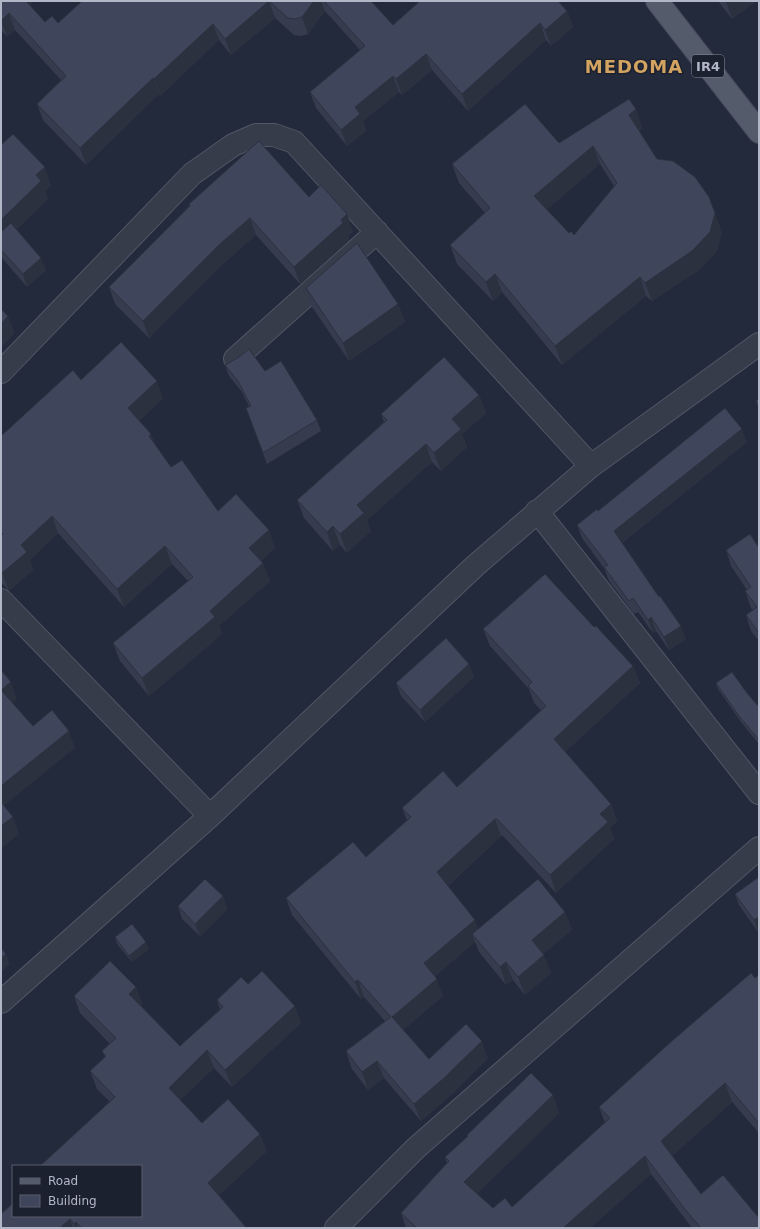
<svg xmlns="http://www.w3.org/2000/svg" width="760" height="1229" viewBox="0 0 760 1229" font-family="'DejaVu Sans',sans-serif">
	<rect width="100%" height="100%" fill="#232a3b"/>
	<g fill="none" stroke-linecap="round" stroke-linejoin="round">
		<defs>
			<path id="minor" d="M235 359 377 232
				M1 372 192 174 233 145 256 135H274L294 142 591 466
				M537 511 759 793
				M1 600 210 816
				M1 1002 210 816 476 565 591 466 759 344
				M336 1228 416 1148 759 848"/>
			<path id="primary" d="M657 1 759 132"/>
		</defs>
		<use href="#minor" stroke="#525766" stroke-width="24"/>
		<use href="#primary" stroke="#404554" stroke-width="24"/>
		<use href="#minor" stroke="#373c4b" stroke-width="22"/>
		<use href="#primary" stroke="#545b6b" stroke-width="22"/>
	</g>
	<path fill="#363c4e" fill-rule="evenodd" d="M1 1H33L30 5 45 22 58 23 82 1H371L393 25 418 2 417 1H558L567 11 573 27 551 46 546 40 468 111 432 70 402 95 399 92 363 121 366 131 347 146 316 108 310 92 360 50 325 11 308 34 301 36 294 35 275 18 231 55 219 40 160 96 159 94 86 165 43 120 37 104 61 80 15 30 7 37 1 30Z
		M718 1H756L732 19Z
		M643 128 639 131 657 159 722 232 717 251 699 270 652 301 646 296 562 365 502 292 493 301 457 264 450 245 485 213 459 183 452 164 559 143ZM600 164 614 186 574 235 569 233 547 209Z
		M1 145 51 185 45 191 48 199 16 230 46 270 27 287 1 257Z
		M309 197 353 231 348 236 349 240 300 284 256 235 226 261 149 338 115 304 109 287 189 206V204Z
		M306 288 398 304 405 322 349 361 312 307Z
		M225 365 265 371 317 420 321 431 267 464 246 408 249 406 242 392 229 376Z
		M81 380 163 398 139 421 151 434 155 445 171 467 218 511 275 548 261 561 270 581 219 626 222 634 149 696 120 661 113 643 188 581 172 564 124 607 58 533 30 560 33 570 9 591 1 582V436Z
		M479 395 486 413 462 434 467 447 441 471 432 462 367 520 371 531 347 553 340 545 333 551 304 518 297 500 384 422 381 414Z
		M759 398V410L756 401Z
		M747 442 622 543 686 639 669 650 656 631 653 633 638 612 634 614 609 581 604 568 582 538 577 525 598 511Z
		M759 548V641L751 631 746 615 753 610 751 608 745 591 747 590 731 566 726 550Z
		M594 627 633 666 640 683 565 752 611 804 617 821 610 828 614 839 556 893 503 836H501L448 886 478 929 565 912 572 930 543 954 551 973 525 995 513 980 506 985 479 952 475 942 435 976 443 996 403 1030 429 1059 488 1058 451 1095 421 1121 384 1078 368 1090 352 1069 346 1051 385 1021 364 997 361 999 292 915 286 898 366 857 407 820 402 808 457 787 541 710 534 703 529 689 490 646 483 629Z
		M469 664 474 677 425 722 401 696 396 683Z
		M716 683 747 693 759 707V744L741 722 718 689Z
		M759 877V931L758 932 739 905 735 894Z
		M223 896 227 909 200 936 182 919 178 906Z
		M115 937 149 949 132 962 117 944Z
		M759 975V1133L732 1102 672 1156 701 1194 759 1228H692L651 1174 590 1228H406L401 1213 447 1163 445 1157 468 1136 467 1135 553 1095 559 1113 477 1194 493 1208 512 1207 605 1123 599 1107Z
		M248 984 301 1023 232 1087 214 1068 180 1100 202 1123 267 1151 219 1195 245 1226 246 1228H1L13 1216 110 1102 97 1089 90 1071 105 1057 102 1051 110 1044 80 1013 74 996 136 987 142 1004 141 1006 180 1046 220 1010 217 1000Z"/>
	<path fill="#2c3140" d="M22 1H33L25 10Z
		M269 1 275 18 231 55 225 39Z
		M314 1H321L325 11 308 34 302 17Z
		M727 1H756L732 19 726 2Z
		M567 11 573 27 551 46 545 30Z
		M9 13 15 30 7 37 1 21Z
		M540 23 546 40 468 111 462 94Z
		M213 24 219 40 160 96 154 79Z
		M426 54 432 70 402 95 396 79Z
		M393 76 399 92 363 121 366 131 347 146 341 130 355 107Z
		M153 78 159 94 86 165 80 148Z
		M636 109 643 128 636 133 629 115Z
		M593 146 600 164 541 215 534 196Z
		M45 167 51 185 45 191 48 199 4 242 1 233V220L36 175Z
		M715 213 722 232 717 251 699 270 652 301 645 283Z
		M347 214 353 231 348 236 349 240 300 284 294 267Z
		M250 218 256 235 226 261 149 338 143 321 220 244Z
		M41 258 46 270 27 287 23 274Z
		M495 274 502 292 493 301 486 282Z
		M640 277 646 296 562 365 555 346Z
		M398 304 405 322 349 361 343 343Z
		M8 316 15 333 1 348V324Z
		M157 381 163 398 134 426 128 408Z
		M479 395 486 413 462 434 467 447 441 471 434 453 452 419Z
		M742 429 747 442 619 545 614 531Z
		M151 434 158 451 149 436Z
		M426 444 432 462 367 520 371 531 347 553 340 534 357 505Z
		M52 516 58 533 30 560 33 570 9 591 2 573 21 545Z
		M333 526 340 545 333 551 327 532Z
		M269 530 275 548 256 566 249 548Z
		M165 546 172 564 124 607 117 589Z
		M263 563 270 581 219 626 222 634 149 696 142 678 210 611Z
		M651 617 656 631 653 633 648 620Z
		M681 626 686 639 669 650 664 637Z
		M469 664 474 677 425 722 420 710Z
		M633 666 640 683 560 757 554 739Z
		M11 682 17 699 7 707 1 690Z
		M69 731 75 748 1 808V786Z
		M611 804 617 821 610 828 614 839 556 893 550 875 600 814Z
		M13 817 19 834 1 849V826Z
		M495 819 501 836 443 890 437 872Z
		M223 896 227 909 200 936 195 924Z
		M565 912 572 930 538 958 532 940Z
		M759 917V931L758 932 754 920Z
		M475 920 481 937 472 934 475 942 430 980 424 963Z
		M146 942 149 949 132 962 129 956Z
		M6 954 10 964 1 972V958Z
		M544 955 551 973 525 995 518 977Z
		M506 962 513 980 506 985 500 967Z
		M437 979 443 996 398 1034 392 1017Z
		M358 980 364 997 361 999 355 982Z
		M136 987 142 1004 135 1011 129 994Z
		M295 1006 301 1023 232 1087 225 1070Z
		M482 1041 488 1058 451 1095 421 1121 414 1104Z
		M207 1050 214 1068 175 1105 169 1088Z
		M377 1061 384 1078 368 1090 362 1072Z
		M725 1083 732 1102 668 1160 661 1141Z
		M553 1095 559 1113 471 1200 464 1182Z
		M260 1134 267 1151 214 1200 208 1183Z
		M645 1156 651 1174 590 1228H563Z
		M70 1219 73 1228H60Z
		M76 1222 78 1228H76L74 1224Z"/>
	<path fill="#3f465b" stroke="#2c3140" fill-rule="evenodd" d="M1 1H26L45 22 52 16 58 23 82 1H314L302 17 295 19 288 18 269 1 225 39 213 24 154 79 153 78 80 148 37 104 66 76 9 13 1 21Z
		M324 1H371L393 25 420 1H558L567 11 545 30 540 23 462 94 426 54 396 79 393 76 355 107 360 114 341 130 310 92 365 46Z
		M629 99 636 109 629 115 657 159 673 161 695 177 709 197 715 213 710 232 692 251 645 283 640 277 555 346 495 274 486 282 450 245 490 208 452 164 525 104 559 143ZM593 146 617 183 574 235 571 231 569 233 534 196Z
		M13 134 45 167 36 175 41 181 1 220V145Z
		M259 141 309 197 321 185 347 214 341 220 343 223 294 267 250 218 220 244 143 321 109 287 190 206 189 204Z
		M11 223 41 258 23 274 1 250V232Z
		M357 243 398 304 343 343 306 288Z
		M1 309 8 316 1 324Z
		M121 342 157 381 128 408 151 434 149 436 171 467 182 460 218 511 236 494 269 530 249 548 263 563 210 611 215 617 142 678 113 643 193 577 165 546 117 589 52 516 21 545 27 552 2 573 1 571V536L3 534 1 532V498L2 497 1 496V436L73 370 81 380Z
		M249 349 265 371 281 361 317 420 263 453 246 408 251 406 238 381 225 365 239 357Z
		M444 357 479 395 452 419 461 429 434 453 426 444 357 505 364 513 340 534 333 526 327 532 297 500 387 420 381 414Z
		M759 398V406L756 401Z
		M725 408 742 429 614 531 659 597 660 596 681 626 664 637 651 617 648 620 633 598 629 601 604 567 608 565 577 525 597 509 598 511Z
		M750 534 759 548V633L746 615 757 607 745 591 751 587 726 550Z
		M545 574 594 627 596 626 633 666 554 739 611 804 600 814 608 822 550 875 497 819H495L437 872 475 920 424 963 437 979 392 1017 429 1059 466 1024 482 1041 444 1078 414 1104 377 1061 362 1072 346 1051 391 1017 358 980 355 982 286 898 353 842 366 857 411 817 402 808 443 771 457 787 546 706 528 686 532 682 483 629Z
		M446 638 469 664 420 710 396 683Z
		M1 670 11 682 1 690Z
		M732 672 747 693 759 707V740L739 716 716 683Z
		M1 690 33 726 52 710 69 731 1 786Z
		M1 802 13 817 1 826Z
		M759 877V917L754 920 735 894Z
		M205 879 223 896 195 924 178 906Z
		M538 879 565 912 532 940 544 955 518 977 506 962 500 967 472 934Z
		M132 924 146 942 129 956 115 937Z
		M1 948 6 954 1 958Z
		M110 961 136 987 129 994 180 1046 223 1007 217 1000 241 977 248 984 262 971 295 1006 225 1070 207 1050 169 1088 202 1123 228 1099 260 1134 208 1183 245 1226 243 1228H82L76 1222 74 1224 70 1219 60 1228H1V1214L13 1203V1216H141V1166H40L115 1097 90 1071 106 1056 102 1051 116 1038 74 996Z
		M751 973 755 978 759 975V1123L725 1083 661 1141 701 1194 723 1175 759 1218V1228H701L684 1208 645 1156 563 1228H417L401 1213 449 1161 445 1157 468 1136 467 1135 531 1073 553 1095 464 1182 493 1208 505 1198 512 1207 610 1118 599 1107 673 1040Z"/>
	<g text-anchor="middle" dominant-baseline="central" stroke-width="3" stroke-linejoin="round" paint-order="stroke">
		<rect fill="#1c2130" stroke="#858a9a" stroke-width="1" x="692" y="55" width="32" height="22" rx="3"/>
		<g font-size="13" font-weight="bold" fill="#b2b7c7">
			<text x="708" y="66">IR4</text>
		</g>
		<g font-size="18" font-weight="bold" letter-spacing="1" fill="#d3a461" stroke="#1c2130">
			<text x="634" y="66">MEDOMA</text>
		</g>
	</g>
	<rect width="760" height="1229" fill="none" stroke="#b2b7c7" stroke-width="4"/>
	<rect x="12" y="1165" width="130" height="52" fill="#1c2130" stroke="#585d6c"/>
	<rect x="20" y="1178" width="20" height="6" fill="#545b6b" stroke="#585d6c"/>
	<text x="48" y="1185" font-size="12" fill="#b2b7c7">Road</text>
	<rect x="20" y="1195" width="20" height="12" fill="#3f465b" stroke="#585d6c"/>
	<text x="48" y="1205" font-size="12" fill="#b2b7c7">Building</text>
</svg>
